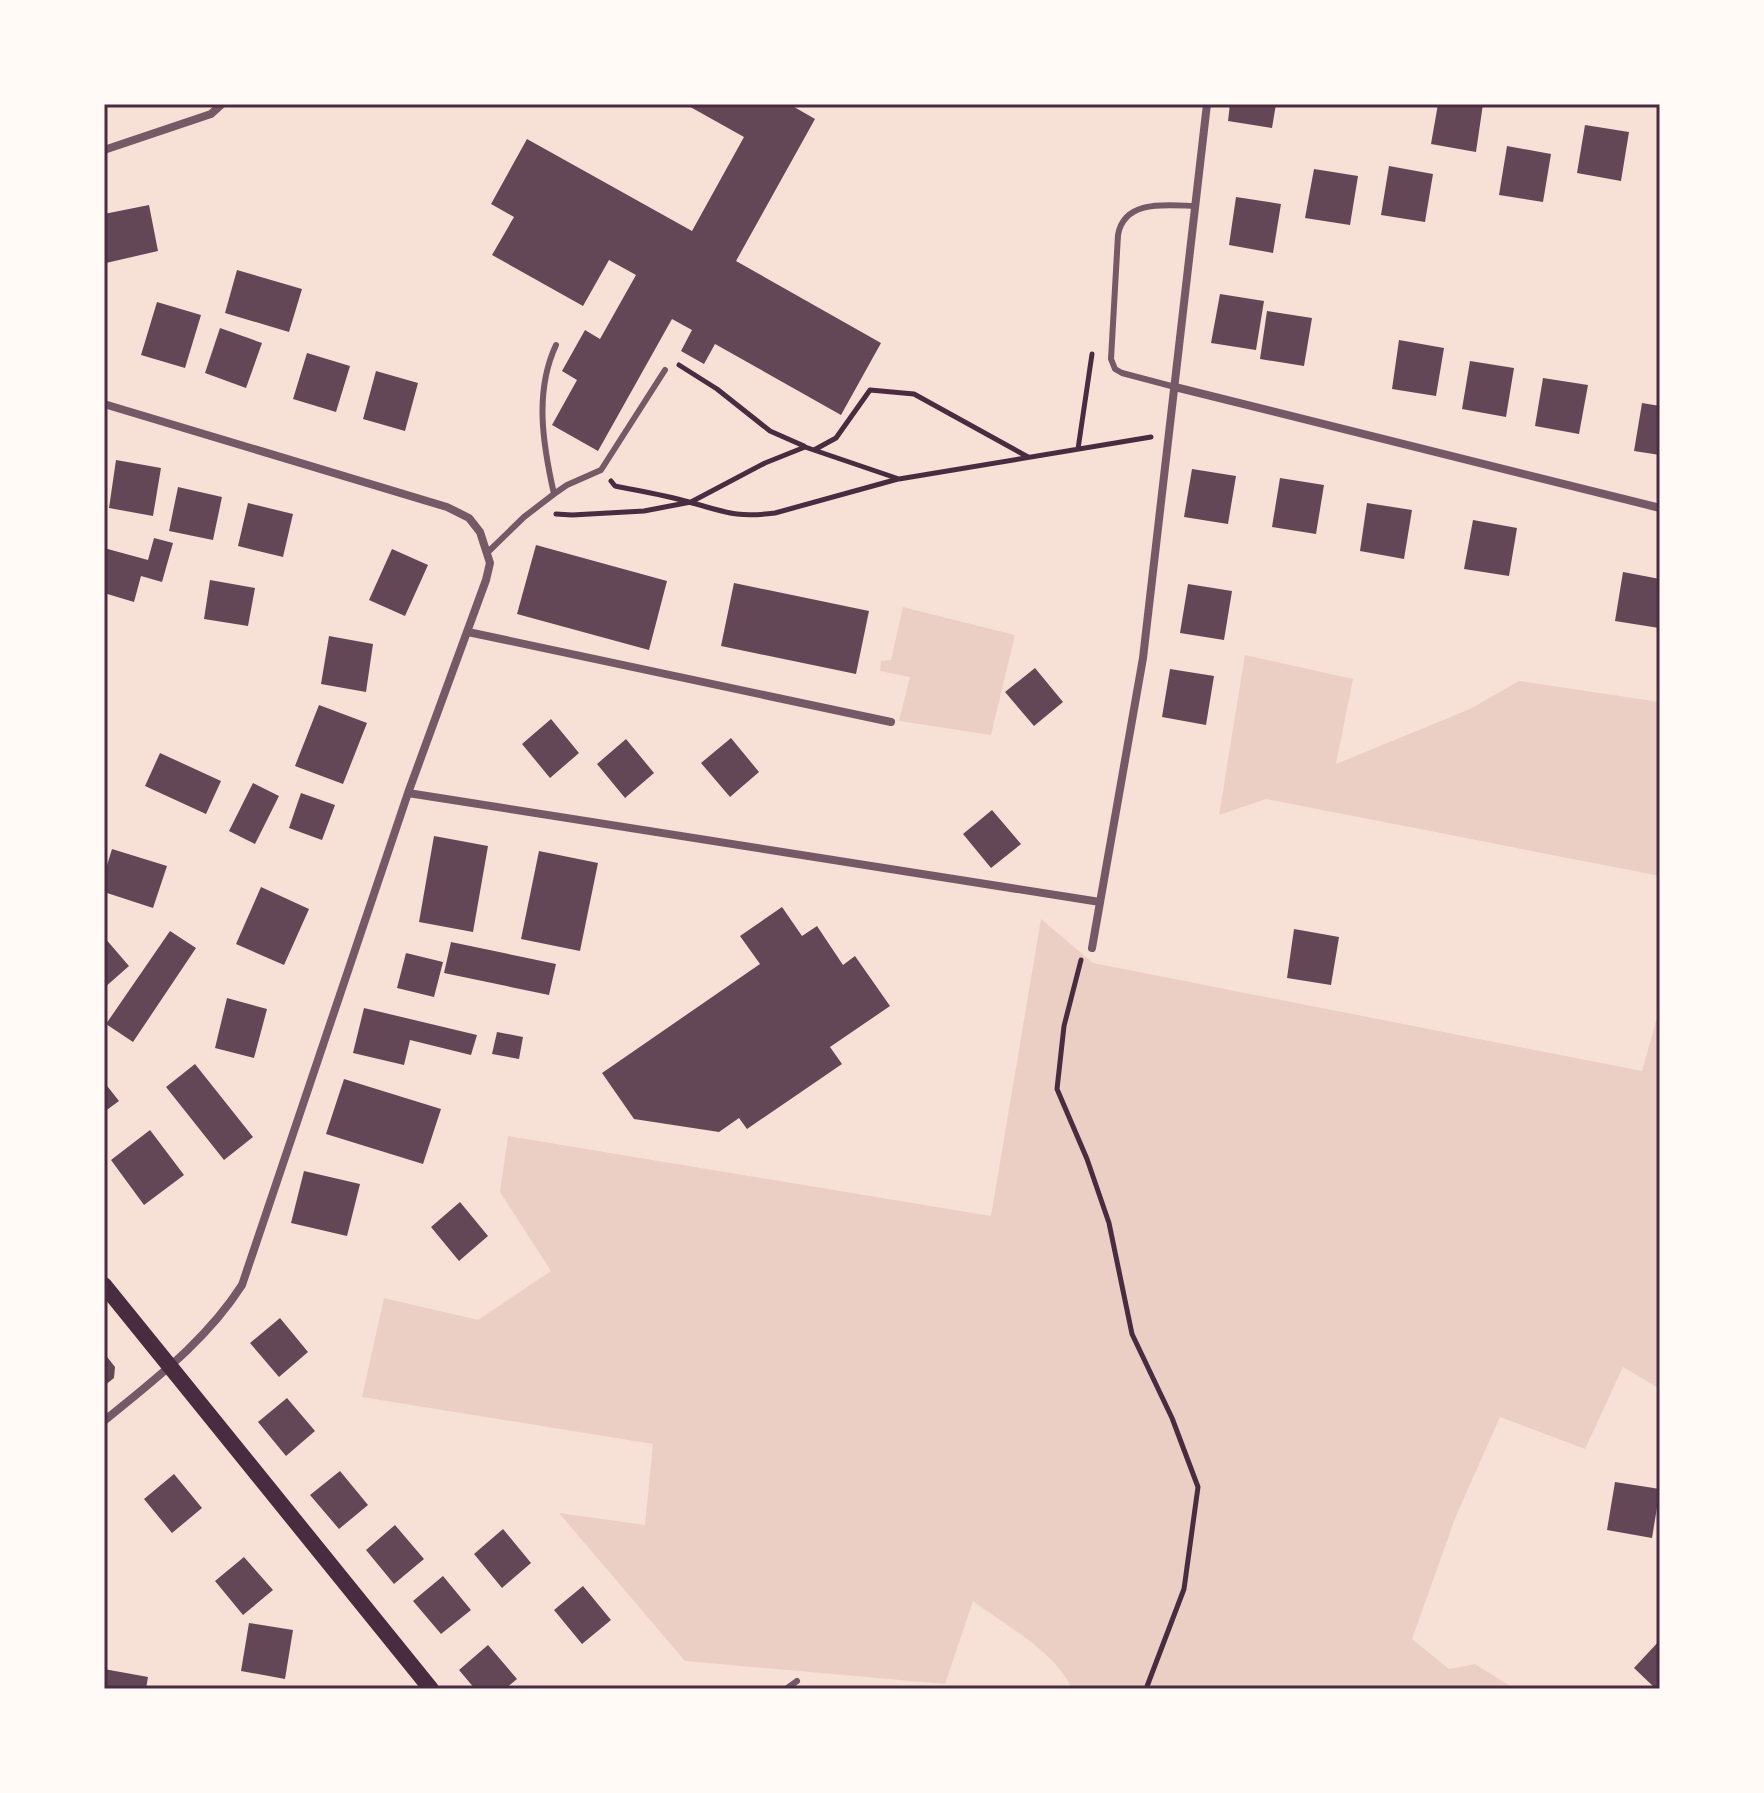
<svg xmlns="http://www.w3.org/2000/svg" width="1764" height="1793" viewBox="0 0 1764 1793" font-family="'Sofia Sans Condensed',sans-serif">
	<rect width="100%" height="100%" fill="#f7e1d7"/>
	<path fill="#ebcfc5" d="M903 607 1015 635 991 735 899 721 910 677 880 671 881 661 891 660Z
		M1245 655 1353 679 1336 764 1470 709 1519 681 1660 702V876L1266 799 1219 815Z
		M1041 919 1093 963 1642 1071 1660 1007V1389L1623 1367 1585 1449 1500 1417 1456 1516 1412 1639 1449 1669 1475 1664 1515 1689H1072C1055 1651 1006 1626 973 1601L945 1684 685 1661 559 1513 645 1525 653 1444 362 1397 384 1298 478 1320 551 1271 500 1192 508 1136 991 1216Z"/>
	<path fill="#644757" d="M685 104H789L815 119 736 261 881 343 841 415 715 344 704 364 681 351 692 330 672 319 598 451 552 425 577 380 562 371 585 330 600 339 636 275 609 260 583 306 492 255 514 217 491 204 527 139 692 231 744 137Z
		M1230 104H1276L1272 128 1228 121Z
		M1438 104H1483L1476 152 1431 144Z
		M1585 125 1629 132 1621 181 1577 173Z
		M1507 146 1551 154 1543 202 1499 195Z
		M1389 166 1433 174 1425 222 1381 215Z
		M1314 169 1358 176 1350 225 1305 218Z
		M1236 197 1281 204 1273 253 1229 245Z
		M149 205 158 251 106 263 104 214Z
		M237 270 302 289 289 332 225 313Z
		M1220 294 1264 301 1256 350 1211 343Z
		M157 302 201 315 185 368 141 355Z
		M1267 311 1312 318 1304 366 1260 359Z
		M220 328 262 343 246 388 205 373Z
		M1399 340 1444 348 1436 396 1392 389Z
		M307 353 350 366 336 412 293 399Z
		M1470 361 1514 368 1506 417 1462 409Z
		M376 371 418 383 405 431 363 419Z
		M1543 378 1588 385 1579 434 1535 426Z
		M1642 403 1660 406V455L1634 451Z
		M116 460 161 468 153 516 109 508Z
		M1192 469 1236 476 1228 524 1184 517Z
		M1280 478 1324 485 1316 534 1272 527Z
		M178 487 222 497 213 540 169 531Z
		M248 503 293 514 283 557 238 546Z
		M1367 503 1412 510 1404 559 1360 551Z
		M1473 520 1517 528 1509 576 1464 569Z
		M154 538 173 543 162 582 141 576 134 602 104 593V548L148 560Z
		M536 545 667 581 649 650 517 614Z
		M392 549 428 565 405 616 369 600Z
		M1623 572 1660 579 1659 628 1615 621Z
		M210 580 255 588 248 626 204 619Z
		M734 583 869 611 856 674 721 646Z
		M1188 584 1232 591 1224 640 1180 633Z
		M329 636 373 644 366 692 321 684Z
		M1035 668 1063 702 1034 726 1005 692Z
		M1170 669 1214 676 1206 725 1162 717Z
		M319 705 367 723 343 784 295 766Z
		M551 719 579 753 550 778 522 744Z
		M731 738 759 772 730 797 701 763Z
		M626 739 654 773 625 798 597 764Z
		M160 753 221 781 206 814 145 786Z
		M253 783 279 796 255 844 229 831Z
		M301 793 335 805 322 840 289 828Z
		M992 810 1021 844 991 868 963 834Z
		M434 836 488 846 473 932 419 922Z
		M112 849 167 866 153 908 104 892V875Z
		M539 851 598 863 580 951 521 939Z
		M261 887 309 909 284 965 236 944Z
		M782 907 802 936 817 926 843 965 855 956 890 1006 830 1047 842 1064 747 1129 739 1118 719 1132 634 1119 602 1073 760 964 740 936Z
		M1294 929 1339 937 1331 985 1287 978Z
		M170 931 196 948 133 1042 106 1024Z
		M104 937 129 966 104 988Z
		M451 942 556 964 549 995 444 973Z
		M406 953 443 962 434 997 397 988Z
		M227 998 267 1009 254 1058 215 1048Z
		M364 1008 477 1035 471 1055 410 1040 404 1065 353 1053Z
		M497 1032 523 1037 519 1059 492 1054Z
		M195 1064 253 1137 224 1160 166 1087Z
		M344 1079 441 1109 423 1164 326 1134Z
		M104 1082 119 1101 104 1112Z
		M150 1130 184 1175 144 1205 111 1160Z
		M304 1171 360 1184 347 1236 291 1223Z
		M460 1202 488 1236 459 1261 431 1227Z
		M280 1318 308 1352 279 1377 250 1343Z
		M104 1353 115 1367 114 1378 104 1386Z
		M287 1398 315 1431 286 1456 258 1422Z
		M340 1471 368 1505 339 1529 310 1495Z
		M174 1474 202 1508 172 1533 144 1499Z
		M1615 1482 1660 1489 1652 1538 1607 1530Z
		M395 1525 424 1559 394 1584 366 1550Z
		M503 1529 531 1563 502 1588 474 1554Z
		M244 1557 273 1590 243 1615 215 1581Z
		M443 1576 471 1610 441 1634 413 1601Z
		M583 1586 611 1620 582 1644 554 1610Z
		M249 1623 293 1630 285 1679 241 1671Z
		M1660 1640V1689H1656L1634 1668Z
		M488 1645 517 1679 505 1689H475L459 1670Z
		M104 1669 148 1677 146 1689H104Z"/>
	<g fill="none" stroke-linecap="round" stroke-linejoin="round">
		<path stroke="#4a2c40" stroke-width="5" d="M679 365 717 389 770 431 804 446
			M1078 449 1092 354
			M814 450 836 438 870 390 914 394 1028 457
			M611 481 615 486C640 491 665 495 689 502 726 512 735 518 775 513L898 479
			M556 514 572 515 644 511 691 502 765 463 805 447 899 479 1151 437
			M1081 960 1064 1026 1057 1089 1087 1159 1109 1223 1132 1334 1172 1418 1198 1487 1184 1589 1146 1689"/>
		<path stroke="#755966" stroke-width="6" d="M1175 387 1122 373 1115 369 1111 359 1118 235C1124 199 1167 205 1194 206
			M554 494C543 445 534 392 556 345
			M488 552 524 517 554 494 567 485 601 470 665 370
			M786 1689 797 1681"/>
		<path stroke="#755966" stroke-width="8" d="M104 150 211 114 222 104
			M1175 387 1660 508
			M104 404 447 507 469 518 480 532 490 563 486 580 408 793 242 1285C206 1341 155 1379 104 1421
			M468 632 891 722
			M408 793 1100 902
			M1092 948 1143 658 1207 104"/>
		<path stroke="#4a2c40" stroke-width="16" d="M104 1285 431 1689"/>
	</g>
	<rect width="1764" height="1793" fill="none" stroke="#fffaf5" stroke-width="212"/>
	<rect x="106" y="106" width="1552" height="1581" fill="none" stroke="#4a2c40" stroke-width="3"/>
</svg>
